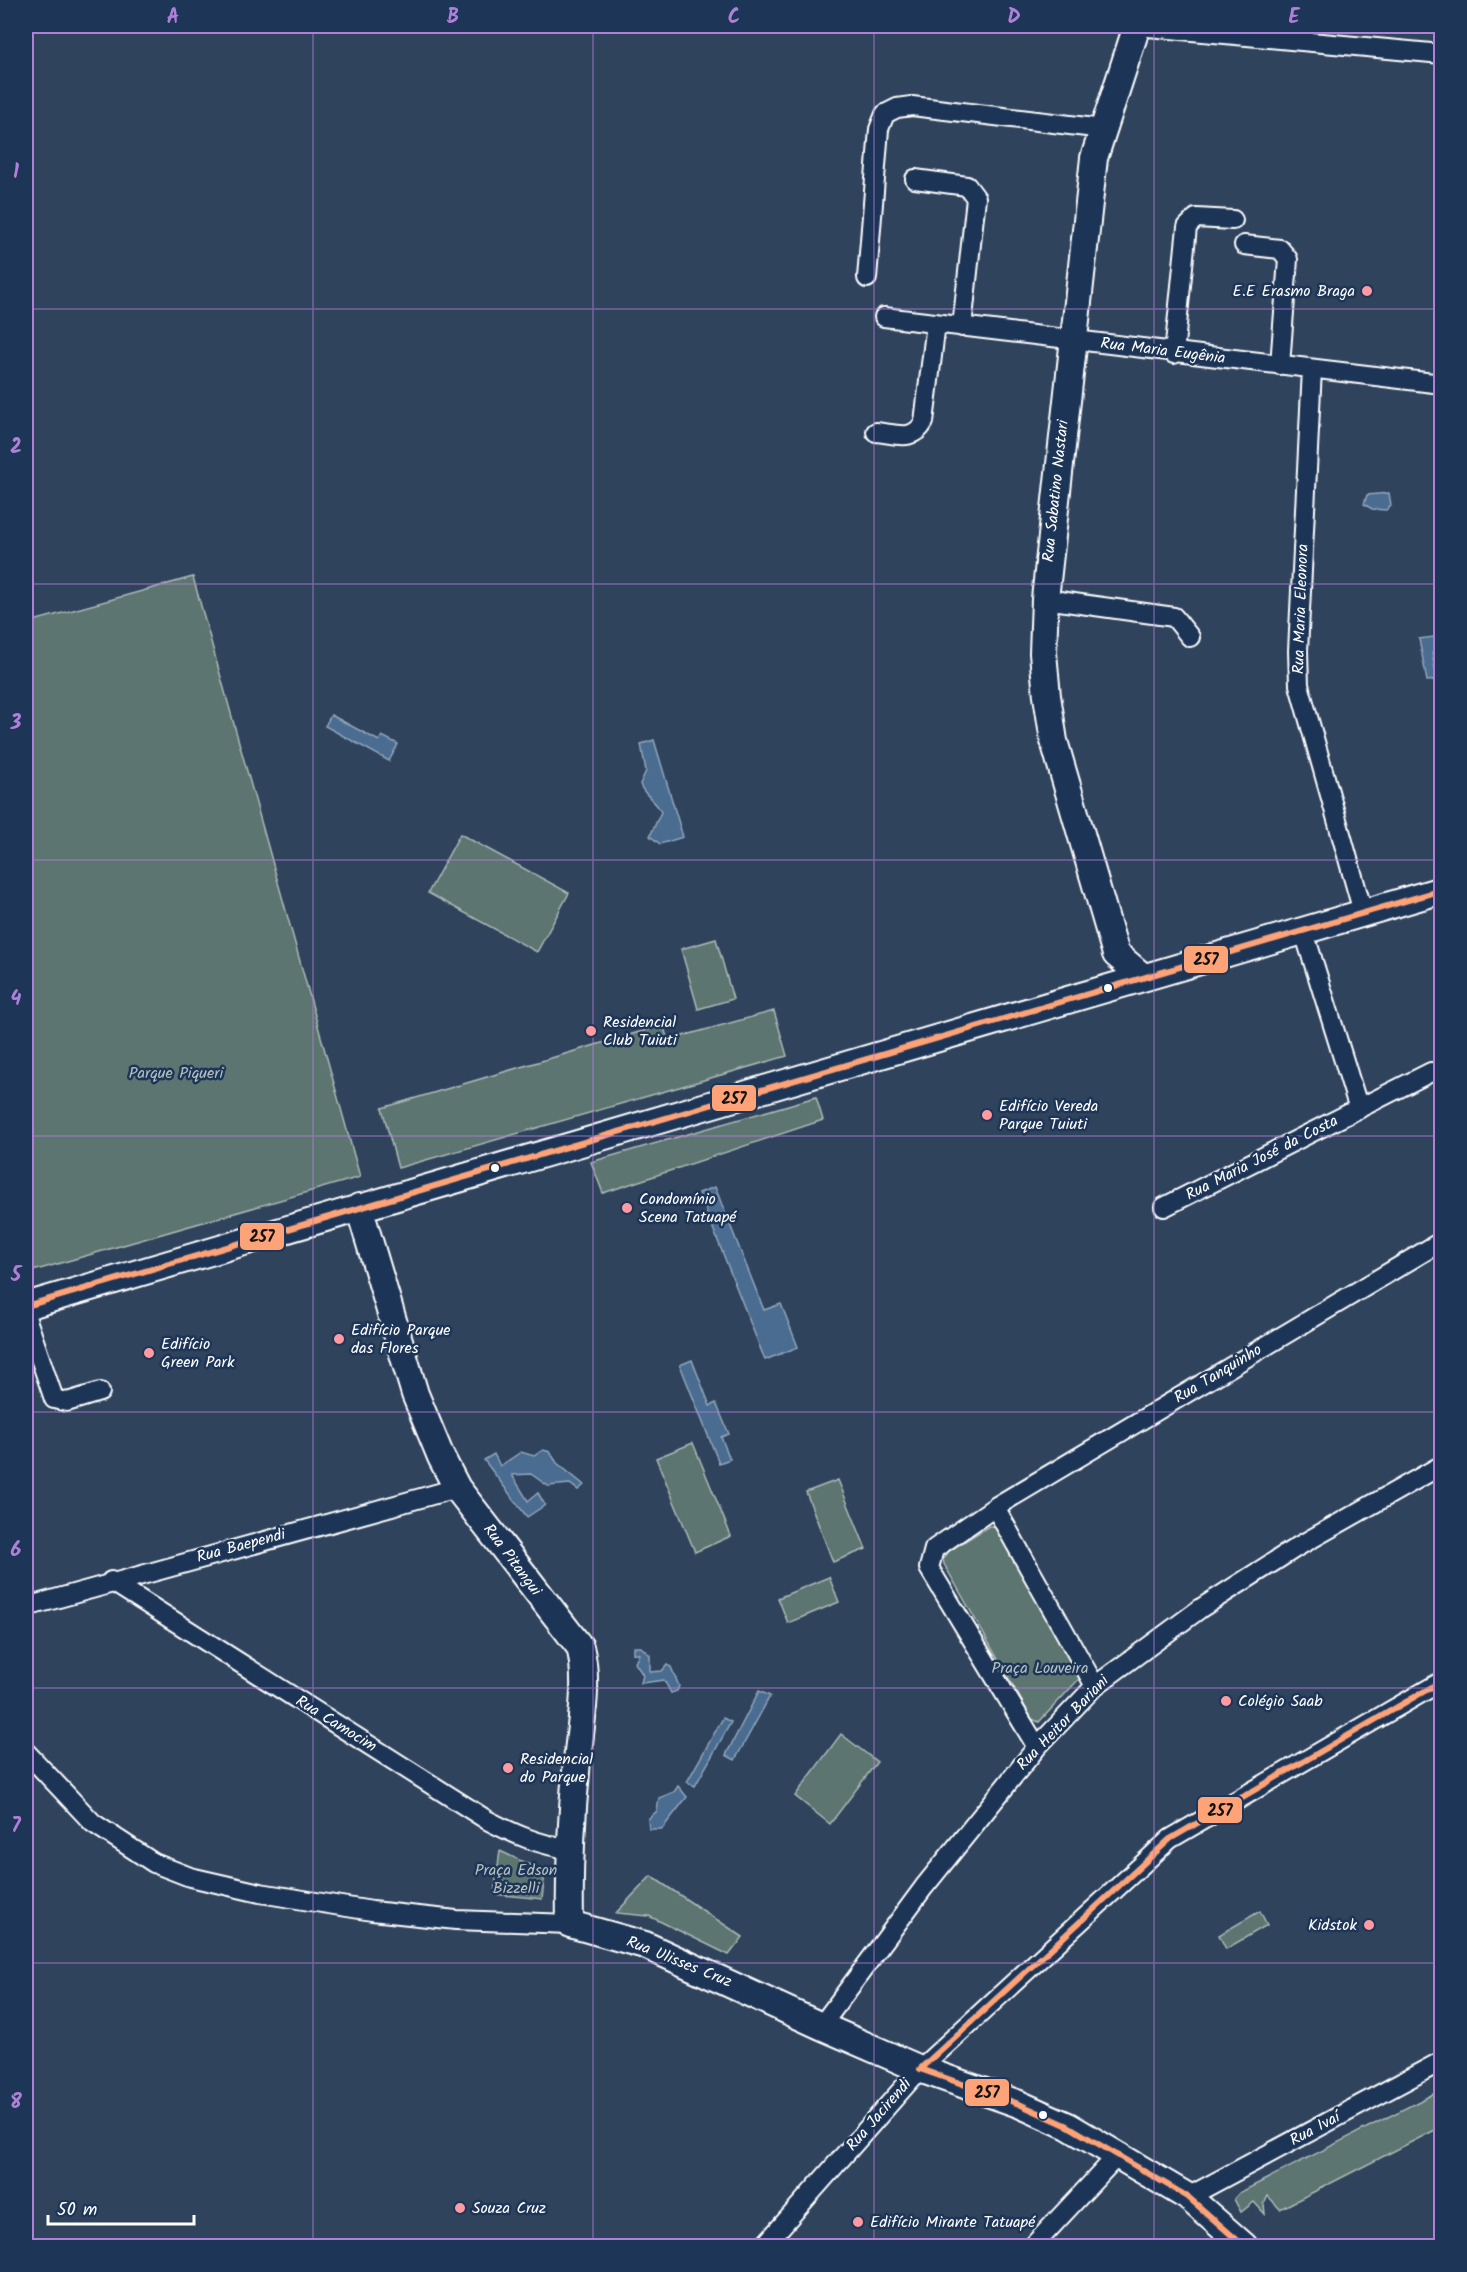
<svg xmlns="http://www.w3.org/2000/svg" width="1467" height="2272" viewBox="0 0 1467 2272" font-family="Kalam,sans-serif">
	<rect width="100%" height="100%" fill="#30435d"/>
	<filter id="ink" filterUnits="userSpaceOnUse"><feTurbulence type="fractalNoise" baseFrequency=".0167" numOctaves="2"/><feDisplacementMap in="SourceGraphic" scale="12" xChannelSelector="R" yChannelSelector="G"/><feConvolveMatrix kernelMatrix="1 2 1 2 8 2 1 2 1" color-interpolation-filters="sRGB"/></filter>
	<g filter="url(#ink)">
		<path fill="#5c7470" stroke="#aebab8" stroke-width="1.5" d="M193 577 360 1177 26 1273V623Z
			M460 834 569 893 537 952 428 893Z
			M716 939 733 999 698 1009 681 949Z
			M774 1011 787 1056 398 1168 382 1108 663 1025 668 1040Z
			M816 1097 823 1120 603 1193 591 1162Z
			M693 1443 731 1536 695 1552 656 1458Z
			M838 1480 866 1549 833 1562 806 1492Z
			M989 1526H995L1079 1673V1679L1039 1722 1032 1719 944 1564 943 1559 949 1551Z
			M829 1577 839 1602 788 1623 778 1598Z
			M841 1734 877 1762 830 1824 795 1796Z
			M500 1851 545 1872 542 1899 494 1894Z
			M651 1876 743 1937 729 1955 649 1916 616 1913Z
			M1260 1911 1267 1925 1226 1949 1219 1935Z
			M1441 2090V2127L1280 2209 1268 2196 1264 2204 1265 2214 1254 2202 1241 2212 1234 2199 1239 2193Z"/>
		<path fill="#496c90" stroke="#92a7bc" stroke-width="1.5" d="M1389 493 1391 505 1386 510 1372 509 1364 504 1367 495Z
			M1434 637 1437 652 1432 653 1437 680 1427 681 1419 639Z
			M331 715 379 741 382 736 398 744 389 761 325 726Z
			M654 740 683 837 660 844 650 836 661 812C655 799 643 795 640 784L646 771 641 744Z
			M715 1187 764 1310 781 1304 798 1347 765 1360 699 1193Z
			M692 1360 710 1406 716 1403 729 1434 721 1437 730 1459 719 1463 680 1365Z
			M543 1450 550 1452 557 1463 584 1485 578 1490 570 1484 548 1486 531 1474 512 1475 528 1501 538 1493 545 1505 527 1517 484 1460 494 1454 500 1466 521 1452 534 1456Z
			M633 1647H641L650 1655V1672L662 1671 667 1665 671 1667 679 1686 677 1691 671 1693 664 1680 641 1683 643 1675 635 1663 639 1654 633 1653Z
			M759 1691 770 1696 735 1760 726 1755Z
			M723 1718 731 1722 695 1786 687 1782Z
			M678 1786 687 1797 662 1829H649L648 1819 657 1811 659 1798 674 1792Z"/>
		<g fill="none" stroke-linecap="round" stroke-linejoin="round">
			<defs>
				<path id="street" d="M1137 26 1442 54
					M915 179 967 186 976 198 962 327
					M1244 245 1280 249 1288 259 1280 365
					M867 278 879 129 885 114 897 108 912 106 1103 129
					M884 317 1442 384
					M1174 354 1187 227 1196 218 1233 220
					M1312 369 1298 651 1299 685 1363 912
					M876 432C897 434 913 442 924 422L936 323
					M1045 599 1174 617 1190 637
					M1303 929 1359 1109
					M1164 1207 1431 1072
					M26 1317 54 1399 67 1402 100 1392
					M995 1507 1442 1241
					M111 1581 487 1820C514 1834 539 1845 569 1849
					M26 1607 457 1488
					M1037 1747 929 1568 934 1549 995 1507 1095 1686
					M26 1752 93 1823 154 1863 190 1877 260 1893 372 1911 456 1920 570 1924
					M821 2026 924 1887 1037 1747 1095 1686 1201 1608 1297 1547 1442 1465
					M1188 2197 1442 2061
					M764 2246 920 2069 1170 1839 1442 1681
					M1033 2246 1117 2156"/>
				<path id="secondary" d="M1137 26 1094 158 1045 599 1043 653 1047 696 1054 741 1116 954 1143 977
					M359 1207 415 1394 441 1457 457 1488 580 1647C590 1685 579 1732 576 1772 571 1823 569 1873 570 1924L645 1945 821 2026 920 2069 1019 2104 1068 2126 1188 2197 1244 2246
					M26 1306 1442 890"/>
			</defs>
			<use href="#street" stroke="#fff" stroke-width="22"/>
			<use href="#secondary" stroke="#fff" stroke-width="30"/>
			<use href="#street" stroke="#1d3557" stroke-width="18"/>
			<use href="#secondary" stroke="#1d3557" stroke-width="26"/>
			<defs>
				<path id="bus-1" d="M26 1306 1442 890
					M1244 2246 1188 2197 1068 2126 1019 2104 920 2069 1170 1839 1442 1681"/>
			</defs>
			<use href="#bus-1" stroke="#1d3557" stroke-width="10"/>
			<use href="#bus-1" stroke="#fea277" stroke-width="6"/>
		</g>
	</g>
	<path fill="none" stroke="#b080d9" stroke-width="1.5" stroke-opacity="0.55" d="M313 26V2246M593 26V2246M874 26V2246M1154 26V2246M26 309H1442M26 584H1442M26 860H1442M26 1136H1442M26 1412H1442M26 1688H1442M26 1963H1442"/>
	<g fill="#ff9aa2" stroke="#1d3557" stroke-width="2">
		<circle cx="1367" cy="291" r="6"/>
		<circle cx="591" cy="1031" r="6"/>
		<circle cx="987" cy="1115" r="6"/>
		<circle cx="627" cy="1208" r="6"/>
		<circle cx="339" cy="1339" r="6"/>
		<circle cx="149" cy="1353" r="6"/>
		<circle cx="1226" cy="1701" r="6"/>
		<circle cx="508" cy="1768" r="6"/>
		<circle cx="1369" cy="1925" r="6"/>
		<circle cx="460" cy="2208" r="6"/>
		<circle cx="858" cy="2222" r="6"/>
	</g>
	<g fill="#fff" stroke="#1d3557" stroke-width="2">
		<circle cx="1108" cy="988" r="5"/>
		<circle cx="495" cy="1168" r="5"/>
		<circle cx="1043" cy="2115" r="5"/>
	</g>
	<g text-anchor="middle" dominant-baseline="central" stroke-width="5" stroke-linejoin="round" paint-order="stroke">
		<g font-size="16" fill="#fff" stroke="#1d3557" text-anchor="start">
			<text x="1355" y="291" text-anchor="end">E.E Erasmo Braga</text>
			<text x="603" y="1022">Residencial<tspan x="603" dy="18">Club Tuiuti</tspan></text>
			<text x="999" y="1106">Edifício Vereda<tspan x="999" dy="18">Parque Tuiuti</tspan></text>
			<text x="639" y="1199">Condomínio<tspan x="639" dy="18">Scena Tatuapé</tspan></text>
			<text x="351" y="1330">Edifício Parque<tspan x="351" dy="18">das Flores</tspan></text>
			<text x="161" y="1344">Edifício<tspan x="161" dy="18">Green Park</tspan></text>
			<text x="1238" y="1701">Colégio Saab</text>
			<text x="520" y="1759">Residencial<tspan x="520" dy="18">do Parque</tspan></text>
			<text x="1357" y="1925" text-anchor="end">Kidstok</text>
			<text x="472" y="2208">Souza Cruz</text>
			<text x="870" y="2222">Edifício Mirante Tatuapé</text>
		</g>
		<g font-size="16" fill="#fff" stroke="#1d3557">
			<text transform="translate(1163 351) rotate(7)">Rua Maria Eugênia</text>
			<text transform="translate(1056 491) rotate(-84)">Rua Sabatino Nastari</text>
			<text transform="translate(1301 609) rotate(-88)">Rua Maria Eleonora</text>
			<text transform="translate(1262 1158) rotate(-27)">Rua Maria José da Costa</text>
			<text transform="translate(1218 1374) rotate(-31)">Rua Tanquinho</text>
			<text transform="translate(241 1546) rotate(-15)">Rua Baependi</text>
			<text transform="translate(512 1560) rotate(53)">Rua Pitangui</text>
			<text transform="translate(1063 1723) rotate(-46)">Rua Heitor Bariani</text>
			<text transform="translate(336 1724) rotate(32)">Rua Camocim</text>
			<text transform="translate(679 1962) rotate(22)">Rua Ulisses Cruz</text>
			<text transform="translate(879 2115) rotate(-49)">Rua Jacirendi</text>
			<text transform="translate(1315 2129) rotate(-28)">Rua Ivaí</text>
		</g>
		<g font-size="16" fill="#b6c0bf" stroke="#1d3557">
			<text x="176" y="1073">Parque Piqueri</text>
			<text x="1040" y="1668">Praça Louveira</text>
			<text x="516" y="1870">Praça Edson<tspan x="516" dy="18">Bizzelli</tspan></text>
		</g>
	</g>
	<g stroke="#1d3557" stroke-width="2">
		<rect x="1183" y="945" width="46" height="29" rx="6" fill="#fea277"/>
		<rect x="711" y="1084" width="46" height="28" rx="6" fill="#fea277"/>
		<rect x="239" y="1222" width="46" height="29" rx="6" fill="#fea277"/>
		<rect x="1197" y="1796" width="46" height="28" rx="6" fill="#fea277"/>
		<rect x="964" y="2078" width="46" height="29" rx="6" fill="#fea277"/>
	</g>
	<g font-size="16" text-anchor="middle" font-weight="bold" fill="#111">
		<text x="1206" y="965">257</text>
		<text x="734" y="1104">257</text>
		<text x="262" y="1242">257</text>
		<text x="1220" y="1816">257</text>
		<text x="987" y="2098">257</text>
	</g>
	<rect width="1467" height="2272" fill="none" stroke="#1d3557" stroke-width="66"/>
	<path d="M48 2215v9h146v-9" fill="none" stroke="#ffffff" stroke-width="3"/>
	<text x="57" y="2215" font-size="18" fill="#ffffff" stroke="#1d3557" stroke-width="4.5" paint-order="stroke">50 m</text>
	<rect x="33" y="33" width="1401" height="2206" fill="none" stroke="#b080d9" stroke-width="2"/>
	<g font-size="20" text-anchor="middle" font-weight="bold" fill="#b080d9">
		<text x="173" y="23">A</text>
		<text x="453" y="23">B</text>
		<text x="734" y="23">C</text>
		<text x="1014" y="23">D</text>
		<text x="1294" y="23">E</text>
		<text x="16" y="178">1</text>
		<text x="16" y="453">2</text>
		<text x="16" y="729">3</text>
		<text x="16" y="1005">4</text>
		<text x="16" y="1281">5</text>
		<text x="16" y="1556">6</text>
		<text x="16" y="1832">7</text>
		<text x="16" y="2108">8</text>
	</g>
</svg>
